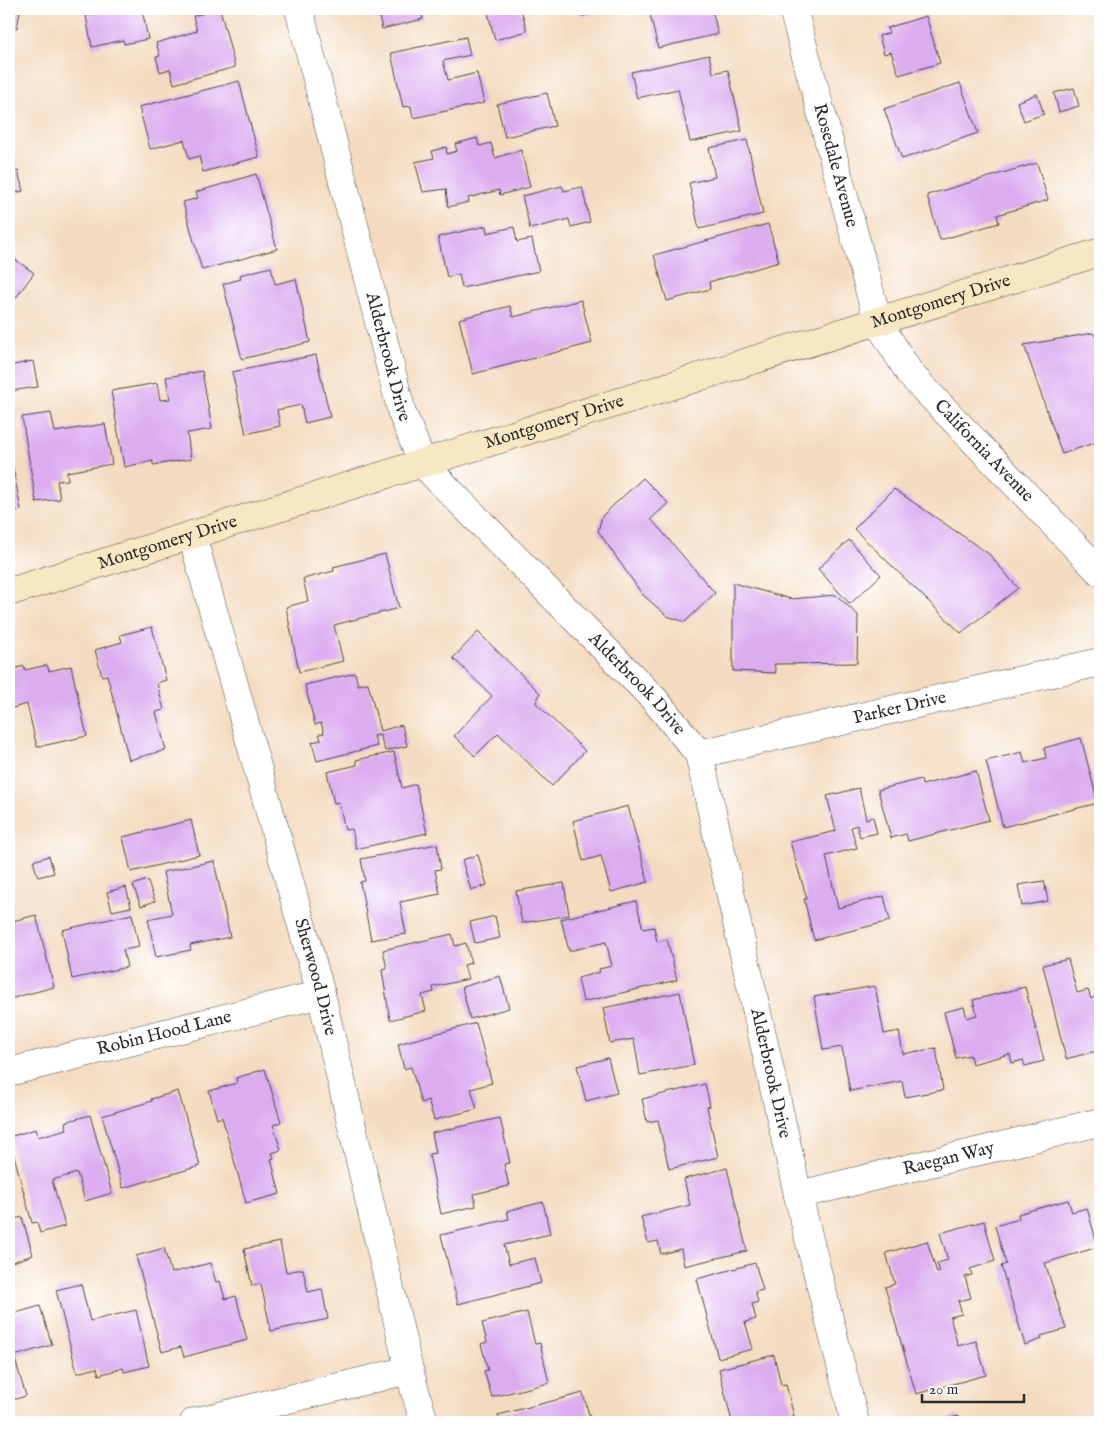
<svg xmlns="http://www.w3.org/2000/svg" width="1109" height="1431" viewBox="0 0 1109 1431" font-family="'IM FELL English',serif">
	<rect width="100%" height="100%" fill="#fff"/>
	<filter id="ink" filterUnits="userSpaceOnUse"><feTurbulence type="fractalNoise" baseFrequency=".02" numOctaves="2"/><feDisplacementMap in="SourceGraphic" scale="10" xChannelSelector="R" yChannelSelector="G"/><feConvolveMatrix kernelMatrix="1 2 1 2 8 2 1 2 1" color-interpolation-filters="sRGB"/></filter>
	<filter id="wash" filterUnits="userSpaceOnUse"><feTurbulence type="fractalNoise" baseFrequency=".0096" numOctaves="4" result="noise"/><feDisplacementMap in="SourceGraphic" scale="20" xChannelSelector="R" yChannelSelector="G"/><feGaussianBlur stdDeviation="1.12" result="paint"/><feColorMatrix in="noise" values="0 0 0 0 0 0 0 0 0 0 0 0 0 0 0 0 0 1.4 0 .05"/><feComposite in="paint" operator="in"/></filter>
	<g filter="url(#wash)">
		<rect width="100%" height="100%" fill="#f4dbbf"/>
		<g id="blocks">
			<path fill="#dbacf0" d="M9 9 20 12 17 28 9 26Z
				M120 9H142L148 39 124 44 123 40 92 47 86 16Z
				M220 9 235 67 174 84 170 69 160 72 156 57 160 56 156 43 197 31 193 16Z
				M377 9H421L423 19 382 29Z
				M487 9H521L527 31 495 40Z
				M581 9H614V10L582 16Z
				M655 9H712L718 34 658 48 649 10Z
				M926 16 940 63 899 75 891 52 884 54 879 36 889 33 887 28Z
				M466 37 470 55 443 61 448 80 477 73 484 103 413 118 411 106 403 107 391 53Z
				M709 55 713 73 728 70 742 131 690 142 678 89 637 98 631 72Z
				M239 81 259 157 203 172 199 156 189 159 184 140 150 149 139 107Z
				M960 83 978 133 902 159 884 109Z
				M1074 88 1079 106 1059 112 1054 93Z
				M547 93 555 126 505 137 497 104Z
				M1037 94 1044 114 1024 121 1017 102Z
				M477 138 479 146 491 143 495 158 521 150 530 187 500 195 499 190 468 198 469 202 448 207 446 189 423 192 415 162 434 158 432 151 446 147 447 154 457 151 455 144Z
				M747 140 763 214 699 229 689 183 715 177 709 148Z
				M1037 163 1048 200 997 215 999 223 940 240 927 195Z
				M18 171 23 191 9 194V173Z
				M256 174 277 249 202 270 183 202 198 198 196 192Z
				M562 186 564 191 582 187 590 222 571 227 569 219 530 229 522 196Z
				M768 224 779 262 709 282 710 289 667 301 654 255Z
				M486 226 487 233 514 227 517 242 532 239 539 271 462 288 459 274 447 277 438 237Z
				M9 255 34 273 9 307Z
				M271 267 275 284 296 279 310 342 242 359 223 284 241 279 240 275Z
				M581 300 592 343 473 374 459 319 510 306 513 317Z
				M1093 333 1100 342V441L1062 454 1024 345Z
				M316 355 330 417 305 423 301 405 277 410 280 426 246 434 232 372Z
				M33 361 38 387 10 391 9 366Z
				M202 371 212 429 187 433 191 459 153 465V461L124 467 111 391 157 383 160 400 170 399 166 377Z
				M51 413 55 432 105 424 112 464 67 472 68 480 57 481 60 499 36 502 22 417Z
				M9 447 21 510 9 513Z
				M643 478 668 503 651 519 715 593 685 622 667 616 642 594 598 531 602 516Z
				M894 489 989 554 1018 588 961 633 854 529Z
				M849 540 881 575 850 604 818 569Z
				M385 554 399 608 334 625 343 661 299 672 286 607 308 601 303 579 334 571 333 567Z
				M733 583 791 599 836 595 858 615 857 663 774 664 776 673 733 671Z
				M152 627 166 680 157 683 164 710 156 712 166 750 129 760 107 675 102 676 95 650 122 642 120 635Z
				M478 632 540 693 536 703 585 751 552 786 498 733 475 756 454 736 492 696 453 658Z
				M47 665 49 671 71 666 87 736 37 747 27 704 9 709V670L24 666 25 670Z
				M355 673 358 685 368 683 380 731 402 725 407 746 385 751 380 735 374 736 377 746 317 761 312 742 321 740 319 734 324 733 321 723 315 725 305 685Z
				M1081 738 1098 803 1003 827 986 761 1022 752 1025 763 1046 758 1044 748Z
				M394 752 402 788 416 784 427 833 356 849 352 829 345 830 339 802 334 803 327 772 357 765 356 760Z
				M976 771 989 820 908 841 906 834 891 838 878 790 921 779 922 785Z
				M859 788 866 819 873 817 877 833 860 837 857 825 851 827 857 848 826 856 838 908 884 896 890 921 814 940 804 899H807L790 842 836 831 827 796Z
				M628 806 648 882 611 892 601 856 583 861 573 821Z
				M191 820 199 855 131 872 123 837Z
				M437 844 441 869 435 870 440 894 400 902 406 934 371 940 360 882 365 881 361 859Z
				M478 855 487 885 471 890 462 860Z
				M49 856 54 873 38 877 33 861Z
				M214 861 230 937 190 945 191 950 156 957 148 919 172 914 163 872Z
				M147 880 155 901 141 906 133 885Z
				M1044 881 1048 901 1022 906 1018 885Z
				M564 883 569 915 522 923 516 891Z
				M126 887 131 907 112 911 107 892Z
				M636 901 643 929 654 927 657 942 667 939 677 980 583 1002 578 978 600 972 599 969 612 966 606 942 569 951 561 919Z
				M9 914H11L13 921 36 915 54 987 9 999Z
				M132 914 139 947 123 950 127 967 72 979 62 930Z
				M495 916 500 938 475 943 470 922Z
				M452 934 455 946 466 943 471 963 464 965 468 979 433 987 434 992 422 995 426 1011 390 1020 382 970 387 969 383 950Z
				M1068 959 1077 993 1088 990 1091 999 1100 993V1050L1066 1059 1043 965Z
				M500 976 509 1008 470 1019 462 987Z
				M875 986 884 1034 899 1031 903 1054 936 1048 943 1090 905 1097 902 1081 850 1091 842 1047 823 1050 814 997Z
				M1025 987 1044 1061 1025 1066 1023 1060 1012 1063 1010 1054 972 1064 970 1055 956 1058 944 1012 964 1007 967 1018 977 1015 973 1000Z
				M680 992 694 1065 640 1075 634 1039 610 1043 603 1008Z
				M476 1023 492 1083 471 1089 477 1109 434 1120 428 1100 421 1103 411 1067 404 1069 398 1044Z
				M608 1058 617 1093 586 1101 577 1066Z
				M265 1069 281 1122 273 1125 281 1150 272 1153 274 1158 271 1159 280 1194 246 1203 222 1117 217 1119 209 1091 237 1083 236 1078Z
				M705 1084 710 1106 707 1107 718 1157 669 1169 658 1120 647 1122 642 1099Z
				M178 1091 200 1166 123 1188 102 1116 152 1101 151 1099Z
				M90 1115 112 1193 85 1201 77 1173 52 1180 65 1226 40 1233 37 1222 32 1223 9 1137 36 1129 38 1137 67 1129 65 1122Z
				M500 1118 510 1163 504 1164 509 1186 474 1194 476 1206 441 1214 429 1154 436 1153 432 1133Z
				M727 1168 747 1251 684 1266 681 1249 661 1254 658 1241 648 1243 641 1217 690 1205 684 1179Z
				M1068 1200 1072 1212 1087 1208 1098 1247 1045 1263 1066 1329 1041 1336 1042 1339 1025 1345 1001 1266 1006 1264 995 1226 1019 1219 1018 1214Z
				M543 1202 550 1234 504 1245 509 1264 535 1258 541 1283 458 1304 441 1235 509 1219 507 1211Z
				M22 1217 33 1255 9 1263V1221Z
				M984 1221 995 1261 970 1269 972 1275 965 1277 971 1298 958 1301 962 1314 950 1317 958 1346 976 1341 986 1375 916 1394 885 1287 895 1284 886 1253 927 1241 937 1273 940 1272 937 1263 948 1260 940 1233Z
				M280 1242 286 1272 303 1269 308 1292 322 1289 328 1319 271 1331 261 1284 252 1286 244 1249Z
				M164 1248 171 1273 210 1263 216 1282 220 1281 225 1299 236 1296 247 1340 184 1357 181 1347 162 1352 136 1256Z
				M755 1263 763 1290 755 1292 758 1302 752 1304 756 1319 745 1322 753 1349 718 1358 697 1279Z
				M81 1284 90 1321 136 1310 149 1366 124 1372 123 1368 99 1375 97 1368 77 1373 56 1290Z
				M40 1306 52 1345 14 1356 26 1396 9 1401V1315Z
				M527 1312 535 1344 540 1343 549 1383 492 1397 484 1371 488 1370 481 1344 487 1342 482 1323Z
				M774 1355 781 1385 786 1384 794 1417 790 1418 791 1422H732L719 1369Z
				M583 1393 591 1422H500L498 1415Z
				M959 1416 960 1422H937V1421Z"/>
		</g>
	</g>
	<g filter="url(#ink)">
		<use href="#blocks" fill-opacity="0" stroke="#494541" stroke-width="1"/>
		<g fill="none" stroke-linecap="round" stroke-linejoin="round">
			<defs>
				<g id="street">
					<path id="s1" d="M299 9 402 413 423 464 654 699 699 754 798 1195 855 1422"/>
					<path id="s2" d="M793 9 878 322 910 374 1100 572"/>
					<path id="s3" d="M192 535 321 994 409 1370 424 1422"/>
					<path id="s4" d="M699 754 1100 662"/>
					<path id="s5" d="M9 1072 321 994"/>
					<path id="s6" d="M798 1195 1100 1122"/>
					<path d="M194 1422 409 1370"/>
				</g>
				<g id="secondary">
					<path id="s7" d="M9 592 1100 252"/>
				</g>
			</defs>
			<use href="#street" stroke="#494541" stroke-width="29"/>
			<use href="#secondary" stroke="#494541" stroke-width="29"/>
			<use href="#street" stroke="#fff" stroke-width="28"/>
			<use href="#secondary" stroke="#f7e8c3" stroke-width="28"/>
		</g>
	</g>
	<g text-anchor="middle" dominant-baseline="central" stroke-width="4.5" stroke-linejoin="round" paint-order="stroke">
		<g font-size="18" fill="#2b2b2b" stroke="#fff">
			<text stroke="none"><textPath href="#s2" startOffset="162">Rosedale Avenue</textPath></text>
			<text stroke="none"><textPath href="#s7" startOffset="976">Montgomery Drive</textPath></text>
			<text stroke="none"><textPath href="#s1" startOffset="359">Alderbrook Drive</textPath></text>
			<text stroke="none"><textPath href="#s7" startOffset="571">Montgomery Drive</textPath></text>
			<text stroke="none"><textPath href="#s2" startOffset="492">California Avenue</textPath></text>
			<text stroke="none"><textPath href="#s7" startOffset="166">Montgomery Drive</textPath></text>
			<text stroke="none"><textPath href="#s1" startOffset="779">Alderbrook Drive</textPath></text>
			<text stroke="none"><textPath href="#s4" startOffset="206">Parker Drive</textPath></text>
			<text stroke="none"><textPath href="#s3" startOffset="459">Sherwood Drive</textPath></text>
			<text stroke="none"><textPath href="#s5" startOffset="160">Robin Hood Lane</textPath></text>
			<text stroke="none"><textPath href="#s1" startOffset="1200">Alderbrook Drive</textPath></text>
			<text stroke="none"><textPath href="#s6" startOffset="155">Raegan Way</textPath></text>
		</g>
	</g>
	<rect width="1109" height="1431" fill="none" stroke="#fff" stroke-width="30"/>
	<path d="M922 1394v8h102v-8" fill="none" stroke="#2b2b2b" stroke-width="2.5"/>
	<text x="929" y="1394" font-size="15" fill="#2b2b2b" stroke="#ffffff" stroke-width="4" paint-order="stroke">20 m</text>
</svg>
